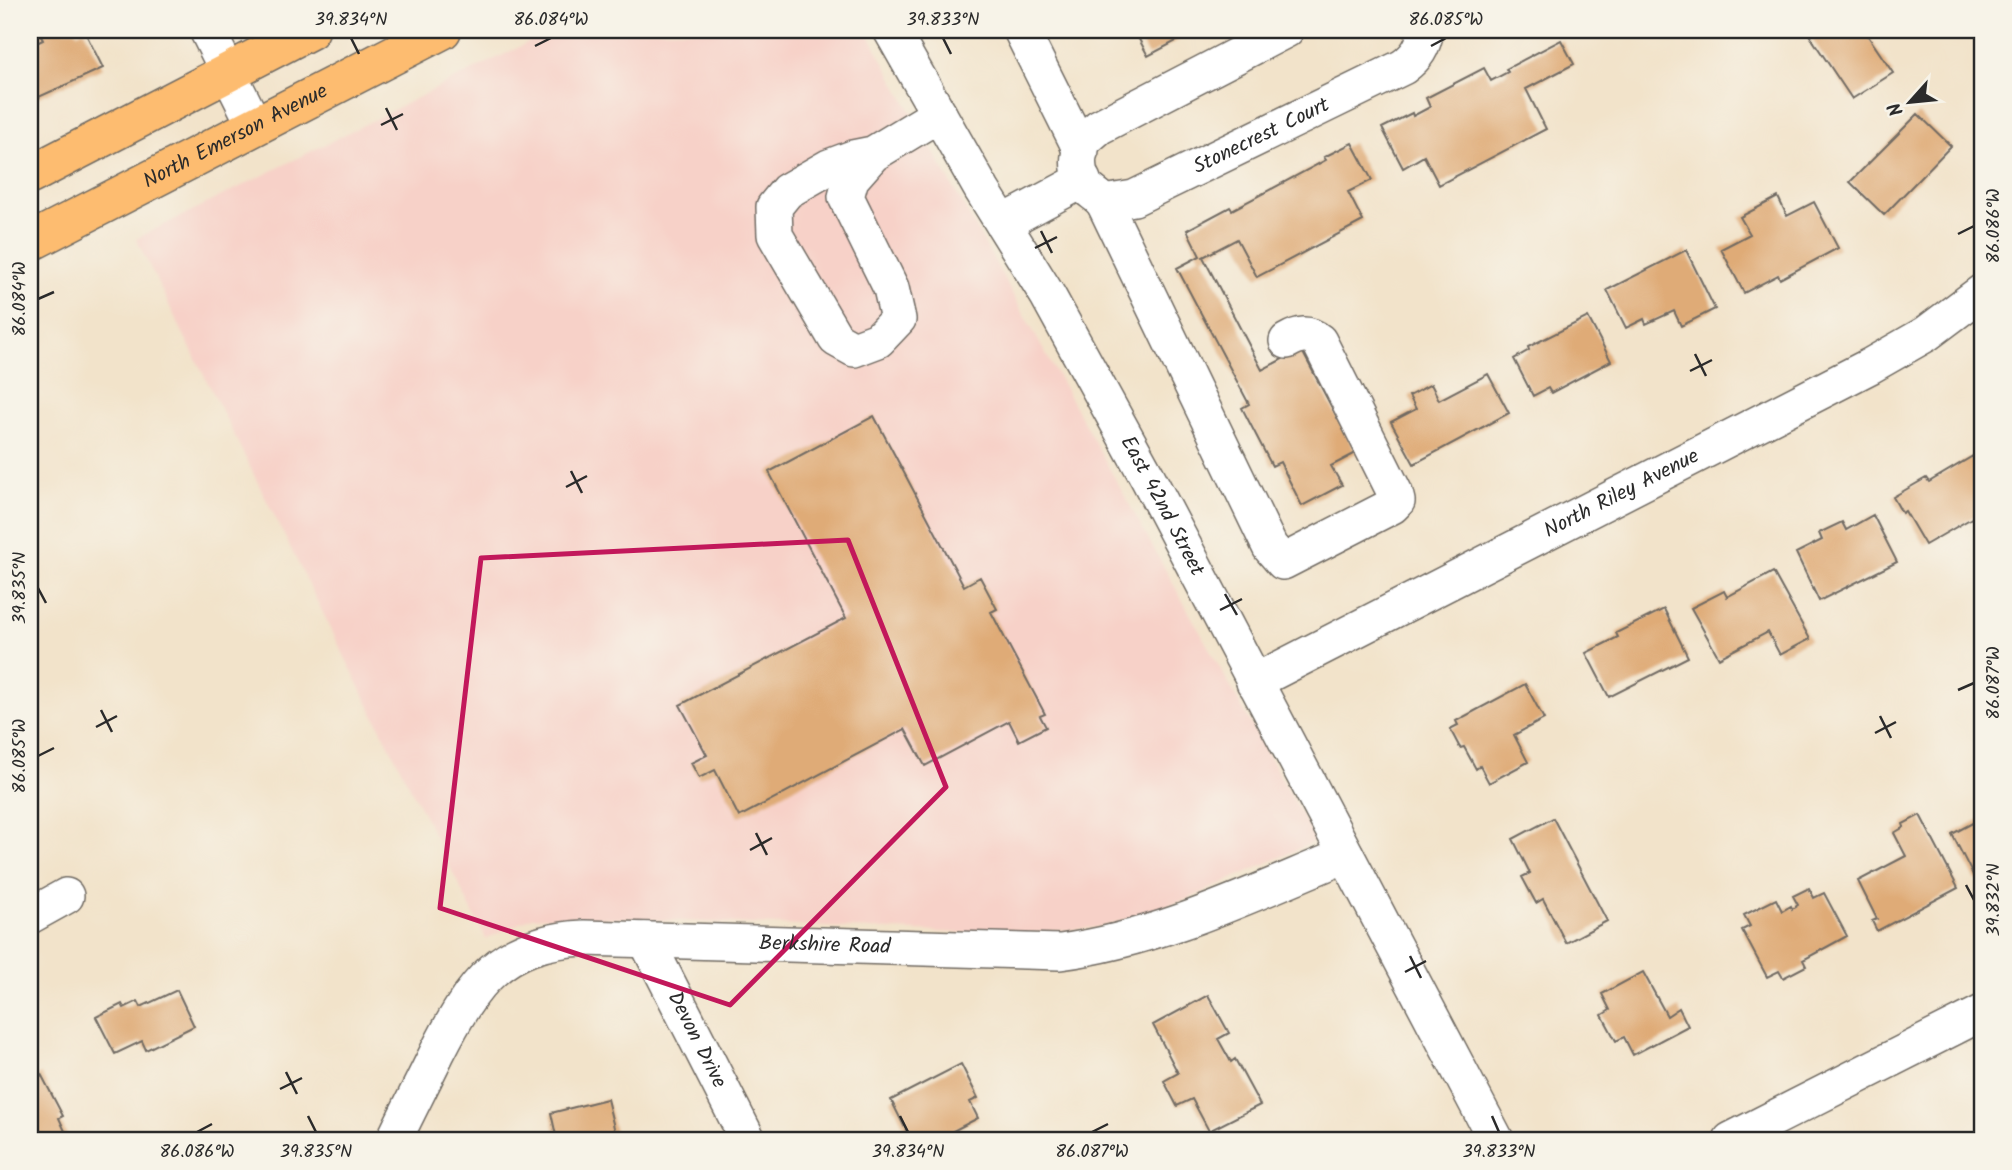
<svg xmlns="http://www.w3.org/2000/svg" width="2012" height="1170" viewBox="0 0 2012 1170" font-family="Kalam,sans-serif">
	<rect width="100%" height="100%" fill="#f7f3e8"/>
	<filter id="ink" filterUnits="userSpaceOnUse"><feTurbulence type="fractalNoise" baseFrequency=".0143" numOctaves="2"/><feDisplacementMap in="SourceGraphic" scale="14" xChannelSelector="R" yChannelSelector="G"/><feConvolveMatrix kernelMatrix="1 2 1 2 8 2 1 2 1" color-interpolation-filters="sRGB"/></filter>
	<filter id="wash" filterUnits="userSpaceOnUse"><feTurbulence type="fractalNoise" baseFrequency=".00686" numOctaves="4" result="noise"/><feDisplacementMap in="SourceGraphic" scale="28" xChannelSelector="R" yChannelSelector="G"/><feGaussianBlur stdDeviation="1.57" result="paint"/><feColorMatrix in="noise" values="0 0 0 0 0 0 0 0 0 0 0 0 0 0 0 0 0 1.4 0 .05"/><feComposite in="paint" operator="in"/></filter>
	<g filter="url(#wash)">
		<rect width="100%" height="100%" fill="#f2e3ca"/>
		<path fill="#f7d1c8" d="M553 30H866L1316 841 1188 899 1102 927 1008 935 594 917H532L486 939 136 239Z"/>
		<g id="blocks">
			<path fill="#dfab77" d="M38 30H76L77 33 84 30 103 68 30 101V46L43 40Z
				M1134 30H1197L1148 56Z
				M1806 30H1864L1893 73 1852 99Z
				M1561 40 1574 64 1526 89 1546 129 1439 185 1424 156 1403 168 1382 128 1412 113 1413 116 1430 107 1426 98 1484 68 1491 81 1508 72 1506 69Z
				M1918 114 1951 146 1884 215 1850 182Z
				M1352 143 1372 180 1348 192 1363 221 1257 277 1237 239 1203 257 1262 370 1301 349 1356 453 1331 466 1342 485 1302 506 1280 462 1272 466 1242 408 1249 404 1177 268 1200 256 1187 230 1230 207 1232 210 1326 160 1324 157Z
				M1778 197 1787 216 1814 202 1838 248 1780 279 1778 275 1744 293 1721 249 1750 234 1740 217Z
				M1686 250 1715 309 1681 326 1674 311 1646 324 1644 319 1626 328 1607 290Z
				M1588 317 1611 361 1551 393 1548 388 1533 396 1514 359 1529 350 1528 347Z
				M1488 374 1509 413 1414 464 1391 422 1416 409 1409 396 1431 384 1439 400Z
				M874 416 964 586 980 577 997 609 991 612 1045 714 1040 716 1046 727 1019 741 1009 721 925 766 905 729 739 817 715 770 699 778 691 763 707 755 680 705 846 618 769 472Z
				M1973 456 1982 472V523L1977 515 1925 545 1905 511 1902 513 1893 497 1926 478 1929 482Z
				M1873 515 1897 562 1819 601 1796 553 1822 540 1819 533 1842 522 1846 530Z
				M1773 572 1810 639 1780 655 1768 632 1719 658 1691 608 1724 591 1727 597Z
				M1664 609 1688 657 1609 697 1586 653 1618 637 1616 633Z
				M1525 684 1544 719 1514 735 1528 762 1489 783 1480 766 1476 769 1464 747 1460 748 1450 729 1458 725 1456 721Z
				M1920 815 1958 888 1877 931 1872 921 1877 919 1858 881 1906 856 1894 833 1904 827 1903 824Z
				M1553 818 1607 921 1566 943 1543 899 1536 903 1522 877 1530 873 1513 839Z
				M1982 818V878L1976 881 1952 834Z
				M1809 888 1814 898 1824 893 1847 936 1803 960 1806 966 1783 978 1779 971 1767 977 1742 930 1750 926 1744 915 1776 899 1782 911 1791 906 1792 909 1798 905 1793 896Z
				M1643 972 1667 1016 1679 1008 1688 1026 1633 1055 1624 1037 1616 1041 1602 1015 1610 1010 1602 994Z
				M177 990 194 1026 146 1050 142 1041 115 1054 96 1017 122 1004 124 1008 138 1001 141 1007Z
				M1208 995 1229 1033 1218 1039 1231 1062 1235 1059 1260 1105 1209 1131 1192 1099 1177 1106 1164 1081 1178 1073 1153 1025Z
				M961 1064 978 1098 970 1102 978 1118 953 1131 958 1140H911L891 1100Z
				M41 1074 63 1116 59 1118 69 1140H31L30 1138V1080Z
				M607 1099 617 1140H557L551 1113Z"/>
		</g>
	</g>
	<g filter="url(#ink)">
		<use href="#blocks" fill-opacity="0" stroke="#716b63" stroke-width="2"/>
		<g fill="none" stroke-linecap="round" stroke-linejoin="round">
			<defs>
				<g id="minor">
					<path d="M207 30 255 126"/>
					<path id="s1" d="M891 30 982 190 1048 296 1148 478 1496 1140"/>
					<path id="s2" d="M1021 30 1081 150C1076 160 1079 179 1087 188 1092 193 1099 196 1104 203L1134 198 1403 67C1417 57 1423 47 1426 30"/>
					<path d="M1078 145 1099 127 1286 30"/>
					<path d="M873 154 853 158 829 167 787 191 774 207 775 235 836 339 854 349 878 340 898 319 891 288 846 197 851 179 873 154 939 114"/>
					<path d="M1104 203 1270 547 1283 562 1392 506 1397 501 1395 493 1319 341C1308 332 1299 334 1287 341"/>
					<path d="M1003 223 1083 180"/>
					<path id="s3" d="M1254 682 1870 366 1926 334 1982 292"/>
					<path d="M30 916 66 896"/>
					<path id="s4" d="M646 940 748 1140"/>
					<path id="s5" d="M394 1140C408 1111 423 1082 437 1053 472 984 500 942 584 938L1060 952C1160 939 1253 893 1346 855"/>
					<path d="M1731 1140 1982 1013"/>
				</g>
				<g id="major">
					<path d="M30 175 310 30"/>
					<path id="s6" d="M30 242 442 30"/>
				</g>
			</defs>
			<use href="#minor" stroke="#716b63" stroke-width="38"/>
			<use href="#major" stroke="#716b63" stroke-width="41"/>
			<use href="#minor" stroke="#fff" stroke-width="35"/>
			<use href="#major" stroke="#fdbc6f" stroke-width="38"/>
		</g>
	</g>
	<path fill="none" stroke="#c2185b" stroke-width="5" stroke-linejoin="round" d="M848 540 946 787 730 1005 440 908 481 558Z"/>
	<path fill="none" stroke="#2b2b2b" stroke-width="2.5" d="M351 38 359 54M943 38 951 54M535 46 551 38M1431 46 1446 38M386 108 397 130M381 125 403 114M1041 231 1052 253M1958 234 1974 226M1035 248 1057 237M38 299 54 292M1695 354 1706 376M1690 371 1712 360M571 471 582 493M566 487 587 476M38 588 46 603M1225 594 1237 615M1220 610 1242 599M1958 690 1974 683M101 710 112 732M1880 716 1891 738M96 727 117 716M1875 733 1896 722M38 756 54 748M756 833 767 855M750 850 772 838M1966 885 1974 900M1410 956 1421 978M1405 972 1426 961M286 1072 297 1094M280 1089 302 1078M308 1116 316 1132M900 1116 908 1132M1492 1116 1499 1132M197 1132 212 1124M1092 1132 1108 1124"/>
	<g text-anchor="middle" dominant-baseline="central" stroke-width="7" stroke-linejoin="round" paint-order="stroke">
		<g font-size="21" fill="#2b2b2b" stroke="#f7f3e8">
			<text stroke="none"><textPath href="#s6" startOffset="231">North Emerson Avenue</textPath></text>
			<text stroke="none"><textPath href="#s2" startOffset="369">Stonecrest Court</textPath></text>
			<text stroke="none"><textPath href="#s3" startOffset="413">North Riley Avenue</textPath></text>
			<text stroke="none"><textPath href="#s1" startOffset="548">East 42nd Street</textPath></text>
			<text stroke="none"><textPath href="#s5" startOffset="537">Berkshire Road</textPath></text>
			<text stroke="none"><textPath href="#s4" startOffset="112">Devon Drive</textPath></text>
		</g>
	</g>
	<rect width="2012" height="1170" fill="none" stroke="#f7f3e8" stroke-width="77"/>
	<g transform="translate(1910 102) rotate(243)" stroke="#f7f3e8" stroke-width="5" paint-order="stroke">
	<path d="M0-5L12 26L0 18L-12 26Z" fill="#2b2b2b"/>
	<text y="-10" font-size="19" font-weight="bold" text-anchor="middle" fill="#2b2b2b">N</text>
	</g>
	<rect x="38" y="38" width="1936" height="1094" fill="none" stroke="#2b2b2b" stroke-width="2.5"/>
	<g font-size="18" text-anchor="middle" fill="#2b2b2b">
		<text x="351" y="25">39.834°N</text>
		<text x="551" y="25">86.084°W</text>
		<text x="943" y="25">39.833°N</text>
		<text x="1446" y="25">86.085°W</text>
		<text transform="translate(1993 226) rotate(-90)" y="6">86.086°W</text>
		<text transform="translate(19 299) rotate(-90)" y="6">86.084°W</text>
		<text transform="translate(19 588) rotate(-90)" y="6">39.835°N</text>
		<text transform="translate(1993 683) rotate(-90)" y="6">86.087°W</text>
		<text transform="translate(19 756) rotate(-90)" y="6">86.085°W</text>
		<text transform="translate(1993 900) rotate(-90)" y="6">39.832°N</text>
		<text x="197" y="1157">86.086°W</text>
		<text x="316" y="1157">39.835°N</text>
		<text x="908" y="1157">39.834°N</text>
		<text x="1092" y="1157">86.087°W</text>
		<text x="1499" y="1157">39.833°N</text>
	</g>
</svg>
